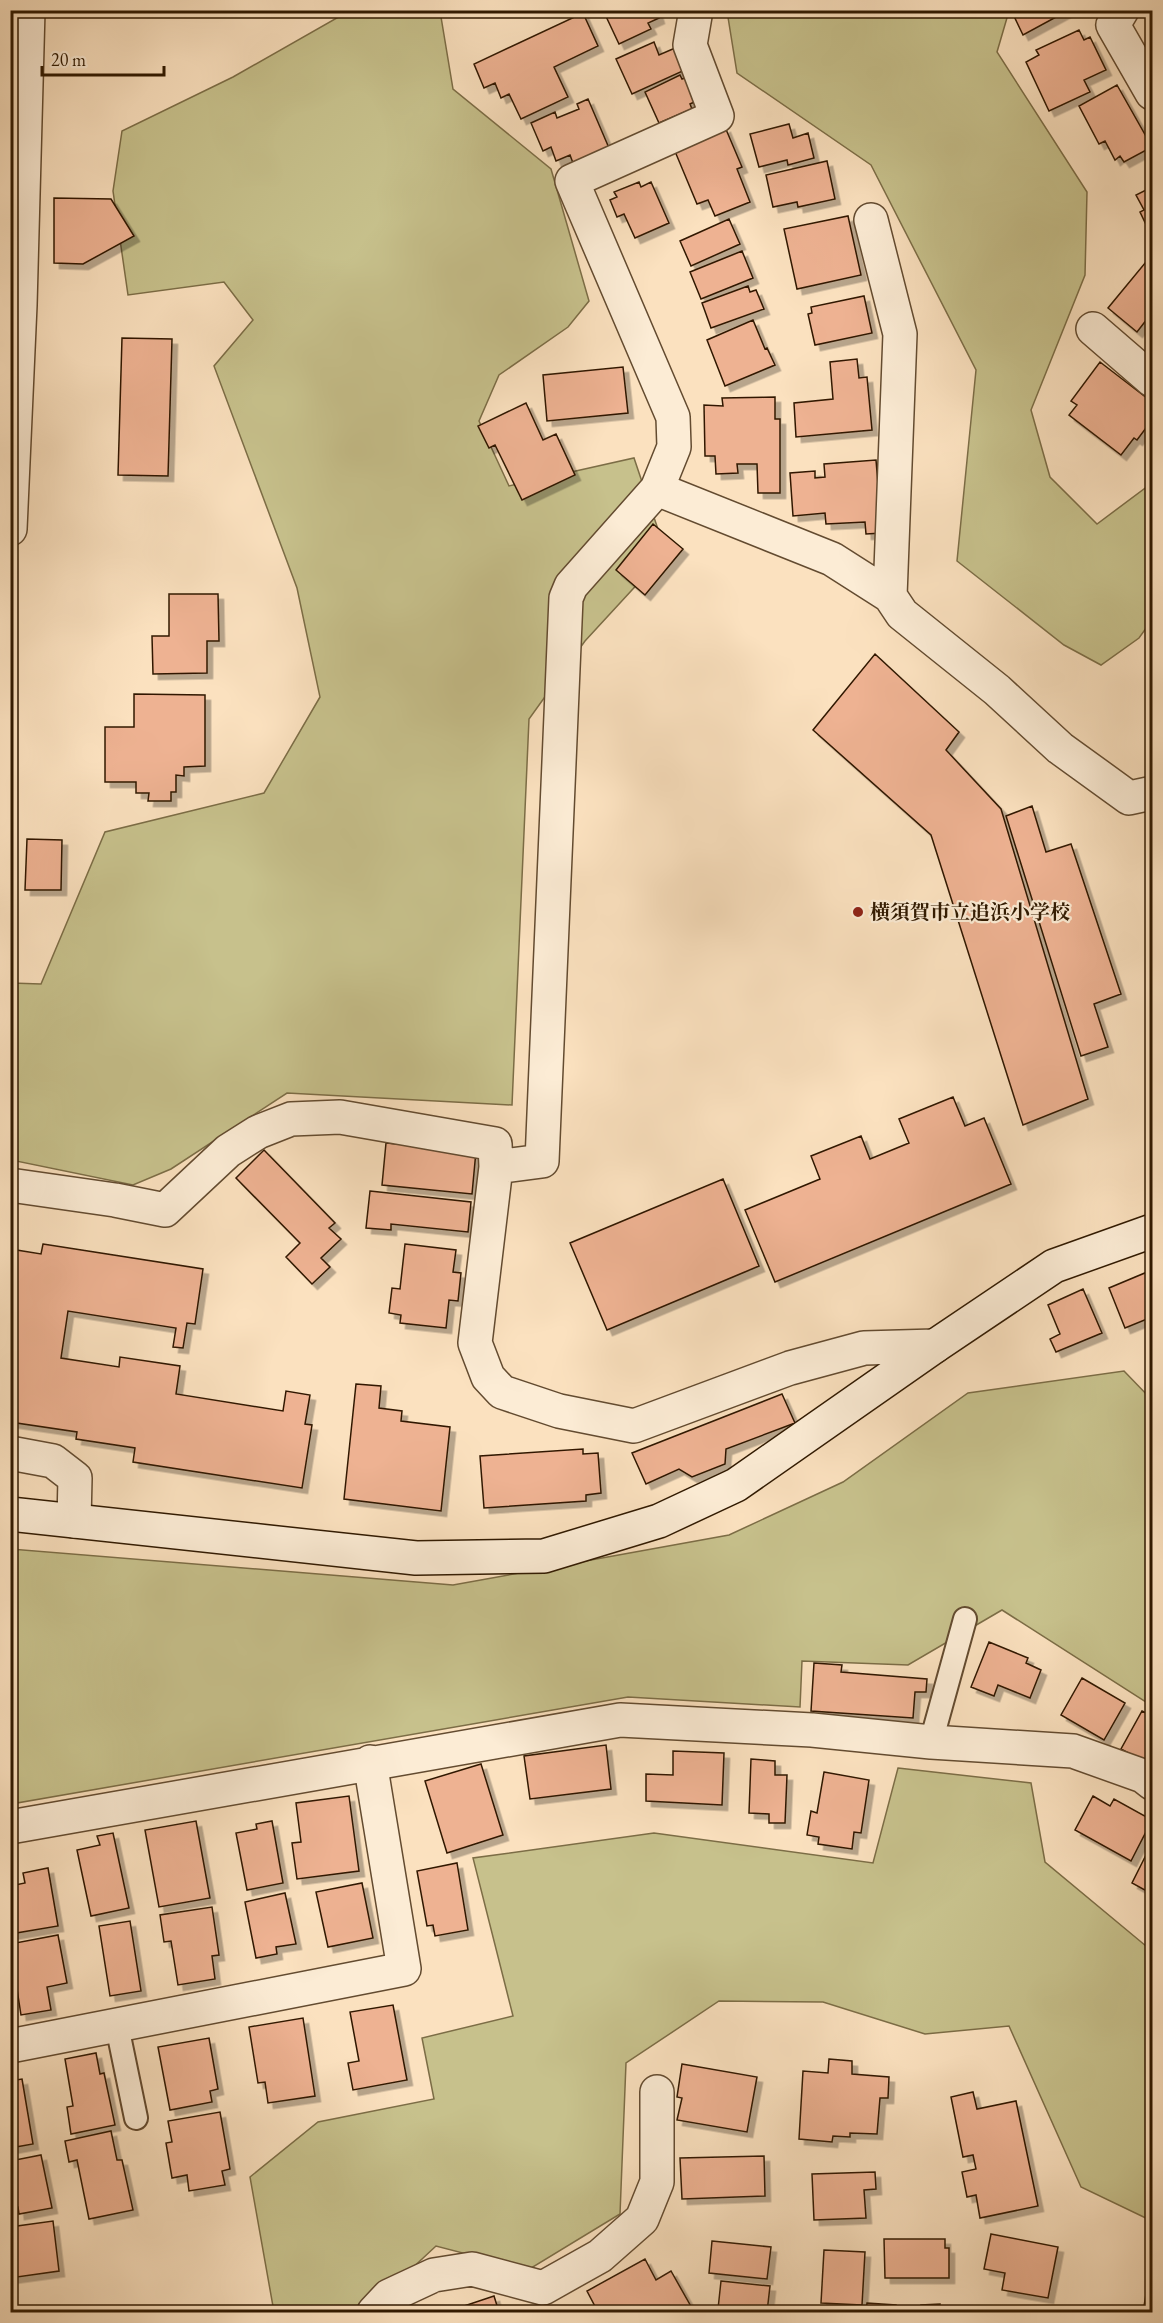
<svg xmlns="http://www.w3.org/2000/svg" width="1163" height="2323" viewBox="0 0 1163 2323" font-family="'EB Garamond','Noto Serif JP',serif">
	<defs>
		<filter id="shadow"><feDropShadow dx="5.5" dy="5.5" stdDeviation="0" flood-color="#0004"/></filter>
	</defs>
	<rect width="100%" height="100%" fill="#fbe1bf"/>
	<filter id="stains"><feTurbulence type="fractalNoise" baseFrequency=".00333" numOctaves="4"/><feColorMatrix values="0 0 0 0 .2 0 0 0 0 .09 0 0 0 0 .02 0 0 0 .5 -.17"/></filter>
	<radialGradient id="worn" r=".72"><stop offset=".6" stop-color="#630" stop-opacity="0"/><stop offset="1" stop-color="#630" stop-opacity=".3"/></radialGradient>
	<path fill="#c7c18c" stroke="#7c6d46" stroke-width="1.5" d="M349 11H440L453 89 551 169 589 301 568 327 499 375 479 421 509 486 634 458 666 553 585 641 529 719 512 1105 287 1093 171 1169 133 1185 11 1160V983L41 984 105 832 264 793 320 697 297 588 214 366 253 320 224 282 128 295 113 191 122 131 233 77Z
		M727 11H1009L997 52 1087 192 1085 275 1031 410 1050 477 1097 524 1152 483V620L1139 638 1101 665 1064 645 957 561 976 370 871 165 737 73Z
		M1124 1371 1152 1400V1706L1002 1610 908 1665 802 1661 800 1707 628 1697 11 1804V1549L453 1585 729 1535 843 1482 968 1393Z
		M898 1768 1031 1783 1045 1862 1152 1951V2221L1081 2187 1009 2026 925 2034 823 2002 719 2001 626 2063 620 2214 528 2270 436 2246 365 2312H274L250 2177 318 2122 434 2099 422 2038 513 2016 473 1858 654 1833 873 1863Z"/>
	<path fill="#eeb292" stroke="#301900" stroke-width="1.5" filter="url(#shadow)" d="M603 10H661L657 12 659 18 648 23 651 29 619 44Z
		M1011 10H1069L1023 35Z
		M583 13 598 46 554 67 568 97 521 119 509 94 501 98 495 83 484 88 474 64Z
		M1079 30 1084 40 1090 37 1106 70 1084 80 1090 92 1049 111 1026 62 1039 55 1036 50Z
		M654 42 659 55 675 48 685 70 632 94 616 59Z
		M680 75 682 79 691 76 701 99 690 104 692 109 659 123 645 92Z
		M1117 85 1152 147 1124 162 1120 156 1115 160 1105 141 1099 144 1079 106Z
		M588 99 609 148 573 163 570 155 556 161 551 147 543 151 531 123 555 112 557 118 579 109 577 104Z
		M789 124 793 138 808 133 814 158 788 165 787 160 759 167 750 134Z
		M725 127 742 167 737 169 750 202 715 216 708 200 697 204 674 149Z
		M827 161 835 199 798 207 797 202 773 207 766 175Z
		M639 182 641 187 651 182 669 223 635 238 624 214 617 217 610 200 617 197 614 192Z
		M1152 187V237L1140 212 1144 210 1136 195Z
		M54 198 111 199 134 236 83 264 54 263Z
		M848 216 861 275 797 289 784 229Z
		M729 219 740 244 691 266 680 241Z
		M742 251 753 278 701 299 690 272Z
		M1150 257 1152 259V315L1151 314 1137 332 1108 308Z
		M748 286 750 292 756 290 764 309 711 328 702 303Z
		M864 296 872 333 815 345 808 314 812 313 811 307Z
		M753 320 765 349 767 348 775 365 725 386 707 340Z
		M122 338 172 339 168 476 118 475Z
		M857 359 859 378 867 377 872 430 796 437 794 403 833 399 830 362Z
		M1100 362 1152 402V420L1137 440 1134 438 1121 455 1069 415 1077 405 1071 401Z
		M623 367 628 413 547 421 543 375Z
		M775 397V419H780V493H758L757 464H737L738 473 716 474 715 456H705L704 405 723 406 722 398Z
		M526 403 543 440 556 434 575 475 522 500 495 445 489 448 478 426Z
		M876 460 882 533 866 534 865 522 826 524 825 513 793 516 790 473 815 471V478L825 477 824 464Z
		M653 524 683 549 645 595 616 570Z
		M169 594H218L219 641H207V673L153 674 152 636H169Z
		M875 654 959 732 946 750 1001 809 1088 1099 1023 1125 931 835 813 730Z
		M134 694 205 695V766L184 767V776L176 775V792H171V801H148L149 793H136V782H105V727H134Z
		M1032 806 1046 852 1071 844 1121 994 1094 1004 1108 1047 1081 1056 1006 816Z
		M27 839 62 840 61 890H25Z
		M953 1097 965 1126 984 1118 1011 1184 775 1282 745 1210 820 1179 811 1156 861 1136 870 1159 909 1143 899 1119Z
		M386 1143 476 1151 472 1194 382 1185Z
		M264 1150 335 1223 329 1228 341 1239 321 1258 330 1267 312 1284 286 1257 300 1243 236 1178Z
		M723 1179 759 1266 607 1330 570 1243Z
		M370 1191 471 1202 468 1232 391 1224V1230L366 1228Z
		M43 1244 203 1269 195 1324 187 1323 183 1348 173 1347 176 1328 68 1311 61 1358 119 1367 120 1357 180 1366 176 1394 283 1411 286 1391 310 1395 305 1424 312 1425 302 1488 133 1462 135 1448 76 1439 77 1432 10 1422V1249L41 1254Z
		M405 1244 456 1250 453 1272 461 1273 458 1301 449 1300 446 1328 400 1323 401 1315 389 1313 392 1288 400 1289Z
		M1152 1270V1317L1125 1328 1109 1288Z
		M1083 1289 1102 1333 1056 1352 1050 1339 1060 1334 1048 1305Z
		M356 1384 381 1386 379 1408 402 1411 401 1421 450 1427 441 1511 344 1499Z
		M782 1394 795 1423 726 1449 725 1464 692 1477 679 1469 646 1484 632 1453Z
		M583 1449V1454L598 1453 601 1493 586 1495V1501L484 1508 480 1456Z
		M989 1642 1028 1658 1026 1663 1041 1670 1030 1698 998 1685 994 1696 971 1687Z
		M814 1663 842 1665 841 1672 927 1679 926 1692H915L913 1718 811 1711Z
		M1082 1678 1125 1703 1104 1740 1061 1715Z
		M1142 1711 1152 1716V1766L1121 1749Z
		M606 1745 611 1789 530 1799 524 1756Z
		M673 1751 724 1753 722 1805 646 1801V1774L673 1775Z
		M751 1759 775 1761V1775H787L785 1823H769V1814L749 1813Z
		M481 1764 503 1835 447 1853 425 1781Z
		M824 1772 869 1780 861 1833 854 1832 852 1849 818 1844 819 1837 807 1835 811 1811 817 1813Z
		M349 1796 359 1871 297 1879 292 1843 301 1842 296 1803Z
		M1093 1796 1110 1806 1114 1799 1152 1820 1131 1861 1075 1830Z
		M196 1821 210 1898 159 1907 145 1830Z
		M272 1821 283 1883 247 1890 236 1833 257 1829 256 1824Z
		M113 1833 129 1908 91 1916 77 1850 100 1845 97 1836Z
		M1152 1843V1894L1132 1883Z
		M457 1863 468 1930 435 1936 433 1925 427 1926 417 1871Z
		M48 1868 58 1926 10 1934V1886L25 1883 23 1873Z
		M362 1883 373 1938 328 1947 316 1892Z
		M285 1893 296 1944 276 1947 277 1954 256 1958 245 1902Z
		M212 1907 219 1955 212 1956 215 1979 178 1985 171 1941 164 1942 160 1915Z
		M130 1921 141 1991 110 1996 99 1926Z
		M58 1935 67 1983 47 1987 51 2010 21 2015 10 1944Z
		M393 2005 407 2080 353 2090 348 2063 359 2061 350 2012Z
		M303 2018 315 2096 268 2103 265 2082 258 2083 249 2027Z
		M209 2038 218 2089 210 2091 212 2102 170 2110 158 2047Z
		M96 2053 100 2074 104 2073 115 2125 71 2134 67 2107 73 2106 65 2059Z
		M829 2059 852 2061V2074L889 2077 888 2098H880L877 2134 850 2133V2137L833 2136 832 2142 799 2139 803 2071 828 2073Z
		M682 2064 757 2077 747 2132 677 2120 682 2098 677 2097Z
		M22 2079 33 2144 10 2148V2081Z
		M973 2092 977 2109 1016 2101 1038 2206 980 2218 976 2195 967 2197 962 2172 976 2169 973 2155 963 2157 951 2097Z
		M220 2112 230 2169 222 2171 225 2185 189 2191 187 2175 172 2178 166 2143 172 2142 168 2121Z
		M111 2131 117 2160H122L133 2210 89 2219 77 2160 69 2162 65 2141Z
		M41 2155 52 2208 19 2214 18 2207 10 2208V2161Z
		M764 2156 765 2196 682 2199 680 2158Z
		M875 2172 876 2189 864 2190 866 2218 814 2220 812 2174Z
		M53 2221 59 2271 10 2278V2227Z
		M991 2234 1058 2247 1048 2298 1002 2290 1005 2273 984 2269Z
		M884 2239H945V2248H949V2278H885Z
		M712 2241 771 2247 767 2279 709 2273Z
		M824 2250 865 2252 862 2305 821 2303Z
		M645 2259 656 2280 671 2271 693 2310 689 2312H598L587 2291Z
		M1152 2259V2312H1143Z
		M721 2281 770 2286 767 2312H720L718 2309Z
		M494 2296 499 2312H449V2311Z
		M867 2303 896 2305V2312H866Z
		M940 2304V2312H908L922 2311 921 2305Z"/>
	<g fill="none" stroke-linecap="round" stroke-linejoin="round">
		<defs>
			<path id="lane" d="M931 1742 965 1619
				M117 2026 136 2118"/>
			<path id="street" d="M696 10 690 45 717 116 572 181 673 417 674 447 657 489 571 586 566 598 542 1161 496 1167 475 1343 488 1377 502 1392 559 1411 634 1426 790 1368 864 1348 935 1346
				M1122 10 1113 25 1152 93
				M871 220 900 334 890 596
				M1093 329 1152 380
				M657 489 832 559 890 596 902 614 997 690 1060 748 1129 798 1152 793
				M10 529 20 305 28 10
				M10 1185 115 1200 165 1210 228 1151 258 1132 291 1119 340 1117 495 1144 496 1167
				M10 1453 53 1461 75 1478 74 1521
				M10 1827 620 1720 812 1730 931 1742 1073 1751 1143 1776 1152 1783
				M10 2046 404 1969 370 1762
				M374 2312 389 2296 434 2275 472 2269 543 2288 600 2256 642 2219 657 2182V2092"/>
			<path id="secondary" d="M10 1514 416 1558 544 1556 659 1521 736 1485 935 1346 1054 1266 1152 1231"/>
		</defs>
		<use href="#lane" stroke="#634b30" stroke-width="26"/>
		<use href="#street" stroke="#634b30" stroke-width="36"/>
		<use href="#secondary" stroke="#301900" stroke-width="36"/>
		<use href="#lane" stroke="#fcecd5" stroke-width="22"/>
		<use href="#street" stroke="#fcecd5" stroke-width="33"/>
		<use href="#secondary" stroke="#fcecd5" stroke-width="33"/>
	</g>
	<circle fill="#8f2418" stroke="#fcecd5" stroke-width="2" cx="858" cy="912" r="6"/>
	<g text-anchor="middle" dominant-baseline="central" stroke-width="4.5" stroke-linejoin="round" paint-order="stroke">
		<g font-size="20" font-weight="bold" fill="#301900" stroke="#fcecd5" text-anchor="start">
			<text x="870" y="912">横須賀市立追浜小学校</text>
		</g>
	</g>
	<rect width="1163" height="2323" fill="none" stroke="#fbe1bf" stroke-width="36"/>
	<rect x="12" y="12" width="1139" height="2299" fill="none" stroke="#301900" stroke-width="3"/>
	<rect x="18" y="18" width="1127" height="2287" fill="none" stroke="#301900" stroke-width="1.5"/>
	<path d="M42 66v9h122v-9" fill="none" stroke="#301900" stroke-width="3"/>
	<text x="51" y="66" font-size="18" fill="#301900" stroke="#fcecd5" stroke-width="4.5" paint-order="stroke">20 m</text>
	<rect width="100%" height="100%" filter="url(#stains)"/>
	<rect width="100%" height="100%" fill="url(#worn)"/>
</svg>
